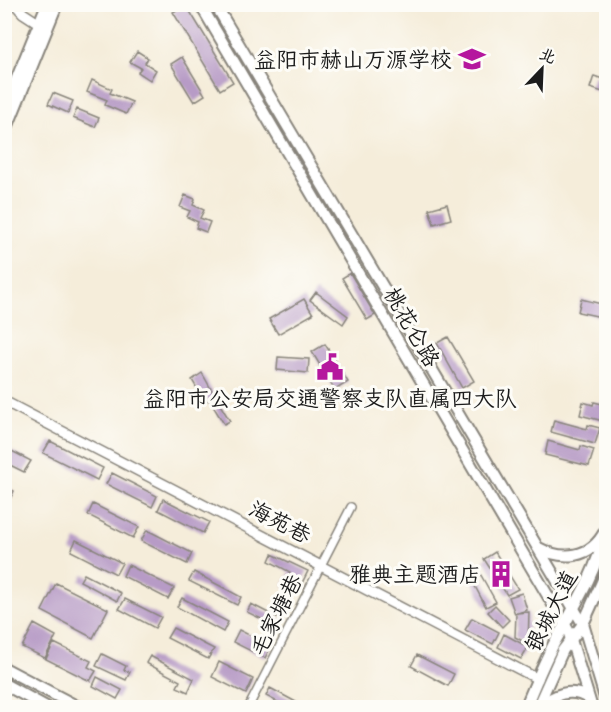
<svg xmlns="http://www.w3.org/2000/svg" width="611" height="712" viewBox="0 0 611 712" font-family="'Shantell Sans','LXGW WenKai TC',sans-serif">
	<rect width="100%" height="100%" fill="#fdfcf7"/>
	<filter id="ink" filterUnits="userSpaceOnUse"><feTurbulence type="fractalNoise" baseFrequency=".0167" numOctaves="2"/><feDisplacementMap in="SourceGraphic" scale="12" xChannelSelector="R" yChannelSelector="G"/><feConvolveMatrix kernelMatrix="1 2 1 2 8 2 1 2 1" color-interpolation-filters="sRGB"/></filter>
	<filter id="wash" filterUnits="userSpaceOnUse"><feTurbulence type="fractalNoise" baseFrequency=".008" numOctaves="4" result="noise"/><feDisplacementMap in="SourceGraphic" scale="24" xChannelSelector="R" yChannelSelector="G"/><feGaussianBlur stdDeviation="1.35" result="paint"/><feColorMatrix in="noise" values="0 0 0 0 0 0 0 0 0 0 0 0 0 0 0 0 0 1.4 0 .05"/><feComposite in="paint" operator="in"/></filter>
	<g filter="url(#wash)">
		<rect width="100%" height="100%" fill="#f5edda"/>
		<g id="blocks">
			<path fill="#b79bc6" d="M186 5 233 82 220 90 173 12Z
				M137 51 148 58 145 63 156 70 150 80 138 72 141 68 130 62Z
				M182 57 205 95 194 102 171 64Z
				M594 76 606 80V93L590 88Z
				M92 80 112 89 110 93 132 102 126 114 105 105 107 100 87 92Z
				M53 93 73 101 68 113 48 104Z
				M77 109 99 118 95 127 73 118Z
				M185 195 195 199 193 205 204 210 200 218 210 222 206 232 196 228 198 222 187 217 190 211 180 207Z
				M447 204 451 219 434 224 429 209Z
				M350 273 375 315 367 320 342 278Z
				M316 292 348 316 343 324 310 300Z
				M304 299 313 314 278 334 269 319Z
				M581 299 606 305V318L578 312Z
				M448 337 474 381 462 388 437 343Z
				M325 344 348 382 335 390 312 352Z
				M278 357 309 359 308 373 277 370Z
				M202 373 215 396 205 402 192 380Z
				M216 398 230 421 224 424 210 401Z
				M583 402 593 405 594 402 606 405 603 421 580 415Z
				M554 420 587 429 588 425 600 428 595 444 551 432Z
				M50 441 103 468 97 480 43 453Z
				M548 441 580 450 581 446 594 450 589 466 545 455Z
				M4 447 31 461 24 472 4 462Z
				M112 473 157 496 152 507 106 484Z
				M4 486 14 491 8 503 4 501Z
				M163 499 209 522 203 533 158 510Z
				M93 504 139 527 133 538 88 515Z
				M147 530 192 553 187 564 141 541Z
				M76 540 122 563 116 574 71 551Z
				M495 552 518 589 507 595 484 559Z
				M272 554 308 571 297 593 283 586 290 572 269 561Z
				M128 565 174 588 168 599 123 576Z
				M478 570 496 602 486 607 469 575Z
				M194 572 241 597 237 605 189 581Z
				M84 574 121 593 117 601 80 581Z
				M56 583 108 609 93 638 42 611Z
				M522 593 527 610 515 614 509 597Z
				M182 598 228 622 223 632 177 607Z
				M125 599 161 617 155 628 119 609Z
				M251 604 282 620 278 627 247 612Z
				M495 605 509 620 502 627 488 612Z
				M529 612 528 644 515 637 516 613Z
				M472 618 499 632 493 644 465 630Z
				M34 624 56 636 45 658 22 647Z
				M173 628 214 649 208 659 167 638Z
				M239 630 271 646 265 658 233 642Z
				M504 634 528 647 521 659 498 647Z
				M54 643 91 661 88 667 96 671 90 681 46 659Z
				M102 654 126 666 124 670 130 672 126 680 96 666Z
				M417 655 454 674 448 686 411 666Z
				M150 656 194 679 188 692 177 687 180 681 146 663Z
				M219 662 253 679 246 694 212 677Z
				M97 677 122 690 117 699 93 686Z
				M270 688 307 708H289L266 696Z"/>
		</g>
	</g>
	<g filter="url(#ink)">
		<use href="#blocks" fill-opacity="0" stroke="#88847b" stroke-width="1.5"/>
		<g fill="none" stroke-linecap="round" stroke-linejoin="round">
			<defs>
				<path id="minor" d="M248 708 351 507"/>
				<path id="tertiary" d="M15 4 23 13 43 26
					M4 401 538 679"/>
				<path id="secondary" d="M200 4 568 630 592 708
					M215 4 583 624 606 701
					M4 110 47 4
					M4 135 57 4
					M537 547C562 561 591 559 605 531
					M537 708C553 695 571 686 589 699"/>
				<path id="primary" d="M4 668 80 708
					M4 684 48 708
					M525 708C535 685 544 661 556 640 577 602 595 574 606 531
					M537 708 563 650 583 624 606 573"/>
			</defs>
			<use href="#minor" stroke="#88847b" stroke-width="10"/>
			<use href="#tertiary" stroke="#88847b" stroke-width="12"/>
			<use href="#secondary" stroke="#88847b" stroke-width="14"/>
			<use href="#primary" stroke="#88847b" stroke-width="14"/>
			<use href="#minor" stroke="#fff" stroke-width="7"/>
			<use href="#tertiary" stroke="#fff" stroke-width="9"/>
			<use href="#secondary" stroke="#fff" stroke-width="10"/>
			<use href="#primary" stroke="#fff" stroke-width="10"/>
		</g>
	</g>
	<defs>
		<symbol id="school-bare" viewBox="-9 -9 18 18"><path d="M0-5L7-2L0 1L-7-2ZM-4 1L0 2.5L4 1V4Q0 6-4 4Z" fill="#b5179e" stroke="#fdfcf7" stroke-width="2.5" paint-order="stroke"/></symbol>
		<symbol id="civic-bare" viewBox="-9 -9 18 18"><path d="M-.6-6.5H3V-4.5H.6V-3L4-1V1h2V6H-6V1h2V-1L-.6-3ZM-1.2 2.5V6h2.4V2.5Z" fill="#b5179e" stroke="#fdfcf7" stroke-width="2.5" paint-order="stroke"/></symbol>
		<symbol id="building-bare" viewBox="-9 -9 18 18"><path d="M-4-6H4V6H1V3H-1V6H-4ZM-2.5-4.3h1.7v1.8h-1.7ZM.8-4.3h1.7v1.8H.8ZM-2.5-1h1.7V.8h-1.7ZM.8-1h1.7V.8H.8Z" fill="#b5179e" stroke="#fdfcf7" stroke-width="2.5" paint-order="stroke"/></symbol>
	</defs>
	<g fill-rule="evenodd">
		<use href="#school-bare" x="453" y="40" width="38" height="38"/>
		<use href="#civic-bare" x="311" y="348" width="38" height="38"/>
		<use href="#building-bare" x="482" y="555" width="38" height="38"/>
	</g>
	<g text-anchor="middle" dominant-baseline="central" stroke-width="6" stroke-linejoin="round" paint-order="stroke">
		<g font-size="22" fill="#1c1c1c" stroke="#fdfcf7" text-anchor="end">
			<text x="452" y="59">益阳市赫山万源学校</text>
			<text x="330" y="398" text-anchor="middle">益阳市公安局交通警察支队直属四大队</text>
			<text x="481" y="574">雅典主题酒店</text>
		</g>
		<g font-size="22" fill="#1c1c1c" stroke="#fdfcf7">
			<text transform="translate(412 327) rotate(60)">桃花仑路</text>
			<text transform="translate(280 522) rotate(27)">海苑巷</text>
			<text transform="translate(551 611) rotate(-63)">银城大道</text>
			<text transform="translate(276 615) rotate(-63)">毛家塘巷</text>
		</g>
	</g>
	<rect width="611" height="712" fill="none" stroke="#fdfcf7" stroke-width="24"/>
	<g transform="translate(542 69) rotate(23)" stroke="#fdfcf7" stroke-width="4.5" paint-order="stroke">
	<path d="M0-4.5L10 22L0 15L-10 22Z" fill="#1c1c1c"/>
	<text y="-9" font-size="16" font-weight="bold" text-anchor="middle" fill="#1c1c1c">北</text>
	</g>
</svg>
